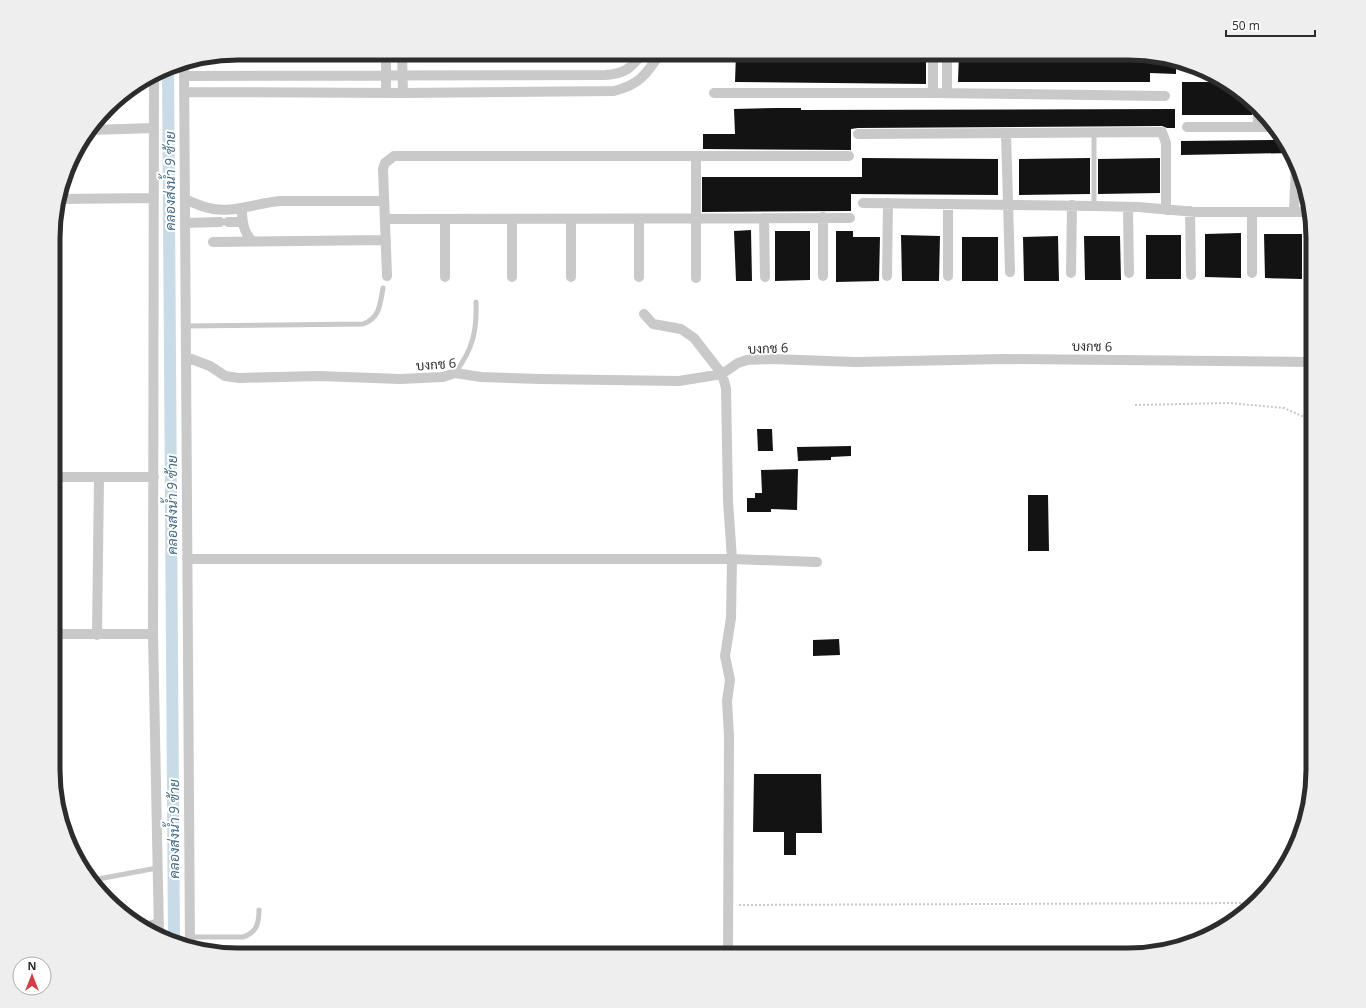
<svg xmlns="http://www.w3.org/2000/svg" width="1366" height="1008" viewBox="0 0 1366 1008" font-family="'Open Sans',Sarabun,sans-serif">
	<rect width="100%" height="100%" fill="#fff"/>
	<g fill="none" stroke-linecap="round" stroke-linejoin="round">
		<path stroke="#c9dbe7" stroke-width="12" d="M168 67 174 943"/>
	</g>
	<path fill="#131313" d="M736 53H926V84L735 82Z
		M959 53H1140L1176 61V74L1150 73V82H958Z
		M1182 82H1223L1241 91 1254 107 1252 115H1182Z
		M776 108H801V110L1175 109V128H1167L1162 126 858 128 851 129V150L703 149V134H735L734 109Z
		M1281 140 1292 153 1181 155V141Z
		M862 158 998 159V195L851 194V211L702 212V177H862Z
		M1090 158V194L1019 195V159Z
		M1160 158V193L1098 194V159Z
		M751 230 752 281H736L734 231Z
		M775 231H810V280L775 281Z
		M836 231H853V237H880L879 281 836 282Z
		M1241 233V278L1205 277V234Z
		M1264 234H1302V279L1265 278Z
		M901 235 940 236 939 281H902Z
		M1146 235H1181V279H1146Z
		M1058 236 1059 281H1024L1023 237Z
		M1084 236H1120L1121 280H1085Z
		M962 237H998V281H962Z
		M757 429H772L773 451H758Z
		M851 446V456L831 457V460L798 461 797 447Z
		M798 469 797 510 771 509V512H747V498H755V493H762L761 470Z
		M1028 495H1048L1049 551H1028Z
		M839 639 840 655 813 656V640Z
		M754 774H821L822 833H796V855H784V832H753Z"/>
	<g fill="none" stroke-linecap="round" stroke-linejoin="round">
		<path stroke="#c9c9c9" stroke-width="2" stroke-dasharray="2 2" stroke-linecap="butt" d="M1135 405 1229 403 1284 408 1313 421
			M739 905 1250 903"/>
		<path stroke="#c9c9c9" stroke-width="5" d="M1094 132V206
			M186 326 363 324C380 318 380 304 383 288
			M455 373C473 349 477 331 476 302
			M93 880 157 868
			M141 925 158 921
			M190 937H243C256 933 259 924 259 910"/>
		<path stroke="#c9c9c9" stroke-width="10" d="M386 53V93
			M402 53 403 93
			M933 53V93
			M947 53V93
			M184 64 190 948
			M1187 66H1193
			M154 75 153 634 159 935
			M185 76 605 75C625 74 631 68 643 53
			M185 92 403 93 614 91C639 85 647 74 660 53
			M714 93H933L1165 96
			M1258 112V127
			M1187 127H1270
			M92 130 154 128
			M1006 133 1010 272
			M858 134 1162 132 1166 143V210
			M696 156V278
			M59 199 154 198
			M185 199C192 202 198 205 205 207 229 215 256 203 280 201H383
			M863 203 1094 206 1138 207 1196 212H1309
			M948 204V276
			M1128 207 1129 273
			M242 208C242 221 243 231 252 241
			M1190 211 1191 275
			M1252 212V273
			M1294 212 1296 163
			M823 217V276
			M764 218 765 277
			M385 219 850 218
			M445 219V277
			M512 219V277
			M571 219V277
			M639 219V277
			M1311 221 1312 269
			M228 222H242
			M185 223 220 222
			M213 242 386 240
			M1071 273 1072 205
			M387 276 383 169 385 163 394 156H849
			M887 276 888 203
			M644 314 653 324 681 329 694 338 722 374 726 388 728 501 732 559 731 618 725 656 730 680 727 701 729 736 728 955
			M186 357 210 366 225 376 239 378 319 376 400 379 443 377 455 373 481 377 541 379 679 381 722 374 738 363 747 360 773 359 855 362 1004 359 1313 362
			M55 477H154
			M187 559H732L817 562
			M55 634H153
			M97 635 99 477"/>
	</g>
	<g text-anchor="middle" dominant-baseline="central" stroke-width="4" stroke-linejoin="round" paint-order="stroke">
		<g font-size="13" fill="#2c2c2c" stroke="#fff">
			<text transform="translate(1092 346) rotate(1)">บงกช 6</text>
			<text transform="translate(768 348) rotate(-2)">บงกช 6</text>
			<text transform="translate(436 364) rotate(-4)">บงกช 6</text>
		</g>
		<g font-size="14" font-style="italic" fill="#436a86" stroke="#fff">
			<text transform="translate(169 181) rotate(-90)">คลองส่งน้ำ 9 ซ้าย</text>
			<text transform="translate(171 505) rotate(-90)">คลองส่งน้ำ 9 ซ้าย</text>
			<text transform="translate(173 829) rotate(-90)">คลองส่งน้ำ 9 ซ้าย</text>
		</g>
	</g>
	<path d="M0 0H1366V1008H0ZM238 60H1128A178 178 0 0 1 1306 238V770A178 178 0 0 1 1128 948H238A178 178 0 0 1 60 770V238A178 178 0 0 1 238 60Z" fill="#eee" fill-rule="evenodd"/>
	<path fill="none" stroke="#2c2c2c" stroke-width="5" d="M238 60H1128A178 178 0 0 1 1306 238V770A178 178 0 0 1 1128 948H238A178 178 0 0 1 60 770V238A178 178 0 0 1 238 60Z"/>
	<g transform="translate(32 976)"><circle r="19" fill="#ffffff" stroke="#ababab"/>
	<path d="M0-3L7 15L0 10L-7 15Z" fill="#d33f46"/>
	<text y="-6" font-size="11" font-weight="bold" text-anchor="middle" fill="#2c2c2c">N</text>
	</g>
	<path d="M1226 30v6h89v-6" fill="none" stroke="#2c2c2c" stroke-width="2"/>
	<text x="1232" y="30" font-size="12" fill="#2c2c2c" stroke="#ffffff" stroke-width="3" paint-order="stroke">50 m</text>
</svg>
